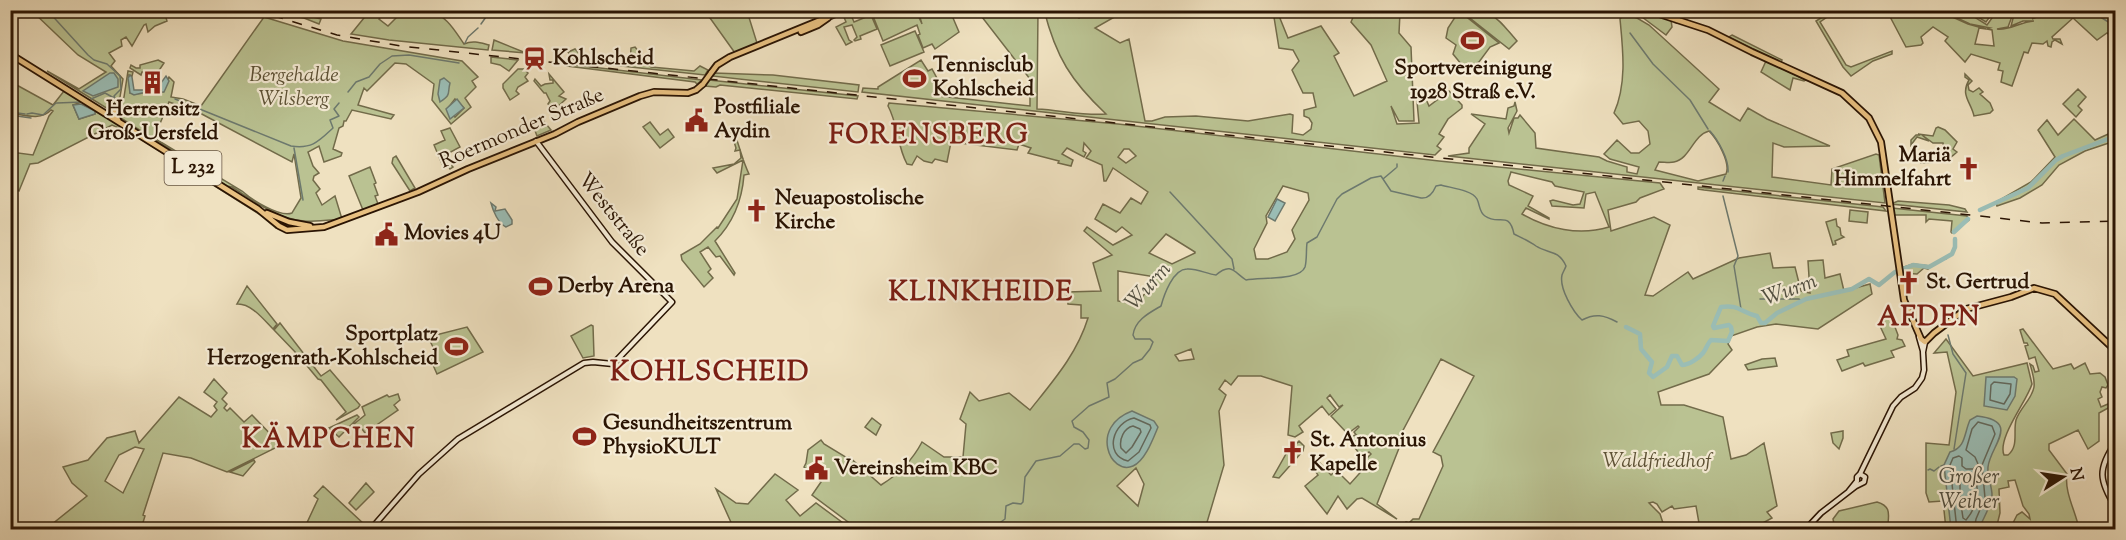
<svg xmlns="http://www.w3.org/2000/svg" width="2126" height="540" viewBox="0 0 2126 540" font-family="'Sorts Mill Goudy',serif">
	<rect width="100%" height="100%" fill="#efe1c0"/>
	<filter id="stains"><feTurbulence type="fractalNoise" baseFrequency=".00333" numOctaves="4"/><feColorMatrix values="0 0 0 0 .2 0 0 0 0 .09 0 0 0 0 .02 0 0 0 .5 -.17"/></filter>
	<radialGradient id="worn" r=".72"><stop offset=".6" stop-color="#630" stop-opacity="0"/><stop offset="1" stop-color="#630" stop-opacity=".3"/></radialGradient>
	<path fill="#bac292" stroke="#726b4a" stroke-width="1.5" fill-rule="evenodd" d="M118 10H147L146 13 151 16 155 11H164L167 21 155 26 148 32 146 24 144 25 132 46 126 37 121 40 122 46 109 53 115 61 111 66 123 79 120 97 108 109 47 71 79 89 106 72 78 55 32 11Z
		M993 10 1038 11 1037 109C1060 110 1084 116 1106 114 1071 81 1056 57 1044 10L1067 11 1079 18 1085 11H1125L1095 28 1120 43 1129 39 1145 121H1152L1165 117 1196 116 1248 121 1290 114 1293 115 1292 133 1303 135 1311 129 1312 123 1309 118 1304 116V110L1316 107 1313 93H1303L1292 70 1299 61 1293 50 1279 48 1273 11H1277L1288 38 1321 26 1339 53 1334 56 1354 96 1387 81 1371 45 1351 22 1354 15V11H1421L1419 16 1400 13 1399 33 1411 47 1414 121H1399L1391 106 1397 124 1419 123 1416 91 1422 90 1429 106 1449 91 1462 105V108L1448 119 1439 134 1444 137 1437 146 1441 149 1435 155 862 92 863 88 878 89V87L921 60 928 71 932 69 939 82V96L1030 106V79L982 17H980L977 11Z
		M266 11H289L321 19 319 24 304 18Z
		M374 11H385L379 19 388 26 403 11C411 11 421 9 428 11 446 14 455 31 464 44 473 40 481 43 489 45L488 50 389 40 351 34 368 13 372 15Z
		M705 11H747L757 43 735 53Z
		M854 11H863L851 15 854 22 871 15 877 29 860 36 861 39 855 41 854 40 857 37 852 25 844 27 849 40 852 42 846 45 836 27 846 22 843 15Z
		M871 11H916L922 24 918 11H950L959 32 935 49 932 44 923 48 918 35 920 34 917 25 883 41Z
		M1459 11 1499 43 1490 47 1479 62 1466 70 1453 54 1456 45 1446 38 1448 28Z
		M1461 11C1495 10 1496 17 1517 41L1509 49Z
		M1634 11H1640L1671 20 1672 27 1666 35Z
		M1832 11H1836L1820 22 1846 65 1851 67 1892 51V54L1873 61 1851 76 1843 67 1816 21Z
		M1887 11H1939L1968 24 1986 29 1979 28 1975 44 1994 46 1992 30 1987 29 1990 28 1970 24 1942 11H1965L1987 25 1997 11H2014L2008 27 1997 29C2008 31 2020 22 2034 21H2023L2011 26 2015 11H2040L2038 15 2032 19 2039 16 2041 11H2115V37L2114 39 2107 33 2097 40 2073 18 2052 37 2053 39H2060L2062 44 2055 40 2052 42 2051 47 2048 46 2047 41 2043 44 2032 43 2028 53 2024 52 2012 86 2001 82 2003 71 1998 70 2000 63 1971 54 1965 62 1945 41 1948 37 1933 27 1921 37 1923 43 1921 45 1906 47Z
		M1968 11 1994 10V11L1986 22Z
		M1624 14 1637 18 1649 25 1719 89 1709 102 1740 121 1748 108 1767 119 1830 146 1784 147 1773 143 1772 177 1831 185 1832 169 1876 154 1879 155 1885 203 1448 156 1469 153V148L1485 124 1471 114 1506 119 1508 108 1514 106 1515 102 1517 111 1508 128 1509 133 1514 118H1518L1520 115 1535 133 1536 148 1599 157 1607 161 1627 167V172L1637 174 1639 167 1610 159 1604 154 1617 140 1631 153H1639L1650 144 1648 131 1639 121 1623 124 1614 113C1627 84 1623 50 1620 19ZM1709 131C1717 139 1731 163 1726 174L1698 181 1655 170 1659 162C1664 162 1670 163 1674 162 1690 159 1693 135 1709 131Z
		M264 17 343 41 462 61 478 77 472 81 476 87 465 98 471 107 451 124 432 100 434 84 406 64 395 63 367 91 364 88 358 105 394 115 391 119 352 110 346 121H344L343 126 339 128 333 149 342 153 341 156 324 162 319 146 308 152 313 166 319 173 314 176 313 180 320 189 316 193 322 205 335 196 342 219C330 220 317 222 304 221 277 219 254 201 232 187L227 186 116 115V110L124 97 128 71 133 72 132 76 129 75 130 93C141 95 152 92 163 92L169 77 174 82 171 97 183 99 201 106ZM455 99 464 108 455 117 448 108ZM169 102 198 112 292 162 294 154 301 198 292 213C280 218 251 199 242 191L154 138Z
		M915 31 924 52 890 66 881 45Z
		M1732 35 1782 60 1781 63 1729 37Z
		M494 40 526 53 492 50Z
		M635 47 651 67 694 71 700 66 708 70 705 75 575 61 568 52 575 49 582 56 630 64 631 48Z
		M491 57 518 60 509 71 500 65 491 63Z
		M158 60 164 63 158 72H142L141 75 130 68 131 65 136 68H140V65Z
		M1766 61 1806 80 1804 81 1793 78 1790 90 1761 72Z
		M566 64 702 80 697 84 695 82 567 66Z
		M518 69H524L528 73 525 77 528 81 518 87 516 91 519 94 510 100 503 88V84Z
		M714 73 773 75 859 85 858 92 712 76Z
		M549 74 564 92 559 96 566 99 554 110 548 104 550 101 546 93H544L534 81 535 79 541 86 545 84 553 83V80H550Z
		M1965 74 1972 81 1968 85 1969 90 1973 92 1979 88 1983 92 1980 94 1990 103 1993 110 1990 113 1974 116C1971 102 1960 95 1969 80L1965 77Z
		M709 80 858 96 857 99 720 85 716 87 705 86Z
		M13 83 53 105 64 91 82 102 73 105 79 119 95 114V111L127 129 126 131 112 125 38 163 30 164 19 191 11 186V152L33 155 49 116 53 111 51 110C41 121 24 115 11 113V87Z
		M2078 89 2086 97 2078 106 2082 110 2076 117 2063 104Z
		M889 103 1118 124 1439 161 1660 183 1664 189 1640 198 1636 202 1608 210 1611 231 1654 217 1670 225 1645 295 1653 296 1688 272 1693 279 1739 258 1770 253 1773 268 1795 267 1801 291 1810 293 1808 261 1823 260 1825 278 1840 274 1844 291 1870 284 1872 294 1818 329 1776 324 1757 327 1731 336 1728 344 1732 350 1709 374 1658 392 1661 405H1684L1723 417 1731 459 1746 455 1764 443 1777 506 1767 512 1772 518 1752 529H1700L1696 506 1674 509 1672 506 1662 512 1657 504 1653 502 1649 503 1660 514 1665 529H1399L1406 522 1409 523 1413 519H1419L1443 466 1441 456 1433 452 1474 376 1441 359 1400 436 1403 438 1377 504 1397 519 1362 498 1357 499 1347 509 1338 496 1327 514 1305 486 1318 475 1312 466 1317 460 1331 475 1336 470 1350 484 1367 465 1364 461 1371 454 1369 452 1362 457 1348 439 1355 435 1357 436 1354 432 1359 427 1358 426 1350 432H1346L1331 416 1343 405 1339 407 1330 395 1327 398 1336 409 1329 415 1322 406 1299 426 1303 432 1295 437 1288 435 1292 386 1261 376H1238L1231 385 1225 380 1219 389 1226 395 1219 411 1224 465 1205 529H734L716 489 736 503 748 504 775 474 798 490 786 500 800 516 816 503 850 528 852 525 812 495 821 482 804 467 806 463 808 450 821 440 824 444 847 458 849 457 881 485C899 474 912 461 922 442L944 457H963L966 424 960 419 970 392 979 401 1009 393 1030 410C1053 381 1077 354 1088 318H1081V305L1068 304 1067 292 1101 291 1093 263 1112 255 1084 231 1087 227 1113 245 1132 235 1122 227 1116 232 1095 219 1103 204 1120 213 1131 198 1141 204 1148 192 1113 168 1106 181H1104L1102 165 1086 158 1091 151 1084 143 1083 151 1086 153 1084 157 1067 148 1062 154 1073 160 1071 166 1058 163 1059 161 1028 153 1031 148 1019 144 1017 150 951 142 947 162 935 159 932 163 924 161 917 156 912 165 907 164C897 146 898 124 888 106ZM1124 149H1129L1136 156 1126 163 1118 157ZM1511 172 1552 182 1555 186 1584 192 1580 204 1573 205 1553 200 1550 201 1552 206 1584 208 1586 194 1595 192 1609 227C1579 236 1548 229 1522 214L1526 208 1549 219V218L1528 206 1533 196 1509 185 1508 181ZM1283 186 1308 193 1309 200 1292 230 1295 239 1287 252 1268 259H1256L1254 249 1267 223 1266 216ZM1166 234 1195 252V253L1172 264 1149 253ZM1118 271 1156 277 1137 305 1118 301ZM1191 349 1194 359 1179 361 1175 355ZM1136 468 1144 484 1138 506 1117 486Z
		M541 118 551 130 537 136 534 128 538 124 537 121Z
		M2074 119 2095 140 2115 131V141L2085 151 2059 165 2042 185 2020 198 1997 206 1996 202 2031 182 2055 157 2038 130 2047 120 2058 135Z
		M650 122 660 135 668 129 674 137 660 148 643 127Z
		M1938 127 1945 130 1957 142 1953 149 1957 152C1946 163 1936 162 1921 163L1922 159 1924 162C1933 161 1941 161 1945 153L1943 143H1933L1922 135 1929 141 1917 137 1911 145V140L1916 135H1920L1918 134 1933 136 1936 128Z
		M450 128 460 147 445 155 453 167 450 169 446 162 442 164 434 145 445 140 441 131Z
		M724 129H733C739 144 742 160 749 174L744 175C742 201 733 223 715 241L735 273 734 275 720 256 716 257 708 247 700 252 711 269 708 272 713 278 704 287 682 260 681 255 700 244 717 227 718 228 737 199 743 160 717 173 713 168 734 164 741 158 740 150 735 151 736 148 731 132 719 133V130Z
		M128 130 251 206 278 227 276 228 259 214 128 131Z
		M396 156 415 188 410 191 392 163 393 158Z
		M370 167 376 183 374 184 378 195 375 196 378 204 363 210 349 176Z
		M1698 187 1883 207 1886 211 1704 190 1698 189Z
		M1898 201 1949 205 1965 209 1967 212 1891 204Z
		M1892 208 1967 216 1969 220 1952 233 1951 232 1952 221 1929 219 1926 222V215H1893Z
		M1850 210 1868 212 1867 223 1849 221Z
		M1836 219 1837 226 1840 228 1841 235 1844 237 1835 241 1836 244 1833 245 1826 222Z
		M1913 264 1929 266 1928 269 1924 268 1917 274 1902 273 1901 268Z
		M247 286 277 324 273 329C264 320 251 303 237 304Z
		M1890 314 1898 335 1897 339 1902 340 1905 346 1891 351 1894 357 1865 366 1863 363 1842 371 1837 360 1849 356 1847 350 1886 339 1880 326 1884 324V317Z
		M280 323 321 376 330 370 360 405 358 408 336 420 346 412 321 380 318 379 298 355 274 330Z
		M591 325 593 326 594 356 583 358 571 336Z
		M467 327 483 352 437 374 429 356 436 353 428 337Z
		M2023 329 2053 369 2071 364 2074 369 2085 363 2090 374 2100 373 2105 377 2108 385 2106 388 2102 387 2100 392 2102 397 2098 399 2101 407 2108 404 2110 407 2099 413V441L2088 449 2078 430 2049 444V450L2067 474C2064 492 2076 512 2079 529H2010L2017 515 2022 512 2030 519 2029 514 2023 506 2015 480 2008 481 2009 487 1999 489 2000 513 1996 529H1946L1943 501 1929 502 1926 493V443L1949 445 1956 392 1947 352 1934 353 1946 339 1973 376 2027 363 2032 384C2027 401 1997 438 2004 455H2008C2019 446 2013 432 2016 420 2020 408 2032 399 2034 387 2035 380 2032 371 2030 364L2033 366 2035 372 2039 371 2035 357 2029 359 2025 346 2028 345 2027 343H2024L2020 330Z
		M1775 358 1777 366 1748 370 1745 365 1762 359Z
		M214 379 227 393 222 399 227 404 224 408 227 411 230 408 244 422 252 415 281 445 227 472 191 458 163 453 143 515 145 516 141 529 128 525 126 529H46L87 496 72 483 63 467 88 460 107 438 135 431 139 443 179 397 211 417 217 410 214 406 217 402 204 392ZM135 447 144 449 123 493 105 481 119 455Z
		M398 394 400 400 394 405 398 410 365 433 362 429 359 430 354 424 365 415 362 407 387 395 389 397Z
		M357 415 359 417 339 437 329 428Z
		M872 418 881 425 876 435 865 427Z
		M1843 431V438L1839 449 1833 443 1831 433Z
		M1299 441 1304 446 1303 451 1279 478 1273 477 1286 454Z
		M254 460 255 462 243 476 230 472Z
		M366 483 374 492 356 510 349 503Z
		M323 486 364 524V529L310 530 305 527 318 499 314 496Z
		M1877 502C1894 507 1887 518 1888 529H1835L1833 519 1839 511Z"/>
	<path fill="#9abdb5" stroke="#6d796e" stroke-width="1.5" d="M110 73H114L118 79V87L93 96 83 91Z
		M130 75 132 77 134 90H145L158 87 166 76 169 81 164 92H146L134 95 130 93 128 78Z
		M444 78 450 83C447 94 452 94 440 102L438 94 440 80Z
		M457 99 464 108 450 119 446 109Z
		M81 104 95 111V114L79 119 73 105Z
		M1277 199 1285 203 1275 221 1268 217Z
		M491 203 496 207 495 211 505 209 512 220V224L506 227C498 223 493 211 491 203Z
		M1986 377H2014L2017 379 2015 396 2007 410 1984 406Z
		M1132 411 1154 421 1158 427C1153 439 1145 461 1133 466 1110 476 1089 427 1132 411Z
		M1977 416C2022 421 1990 446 1988 467 1987 476 1992 486 1992 495 1991 507 1983 518 1979 529H1951L1944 465 1950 452C1966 448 1964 433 1970 420Z"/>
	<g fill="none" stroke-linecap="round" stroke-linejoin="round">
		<path stroke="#62685c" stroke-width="1.5" d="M1994 382 2011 384 2010 394 2004 404 1990 400 1991 385Z
			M1134 418 1150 425 1151 428 1139 452 1128 461C1103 455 1113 422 1134 418Z
			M1133 426 1140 429 1141 432 1132 447 1126 453 1121 448C1119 439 1124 428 1133 426Z
			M1963 477 1975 478C1980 493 1976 508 1966 520L1963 518 1960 498V479Z
			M1957 530 1950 465 1953 458 1959 456 1962 458V466L1966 469H1973L1978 464 1975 457 1966 450 1972 429 1978 422 1992 426 1995 434 1982 465 1985 498 1976 519 1974 530"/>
		<path stroke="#6d796e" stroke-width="1.5" d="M47 10 88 55 94 60 107 64 120 76 121 89 114 96 116 100
			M2113 10 2114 17
			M2085 12 2094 13 2110 23
			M2114 21 2116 25
			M481 24 491 10
			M1630 33 1653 64 1690 100 1708 129
			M465 43 468 37 478 28
			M348 92 356 82 369 77 380 64 392 56 409 55 459 63
			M91 99 105 93 114 98
			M175 99 291 146C312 149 318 142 333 128L330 120 339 116 334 109 339 103
			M57 103 82 102
			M10 112 25 114
			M27 114 32 113 43 115 56 103
			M10 115 31 118
			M1710 131C1718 140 1729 159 1728 172
			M294 148 303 200
			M1397 167V164
			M1383 179 1396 168
			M1723 181 1725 176
			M1170 192 1232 259 1234 269
			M1723 196 1738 256 1734 266 1741 309
			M1946 259V257
			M1760 299H1799L1802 301
			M1948 335 1953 354 1966 373 1954 449
			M1941 466 1944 465
			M1928 470 1930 469 1934 471 1939 467
			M997 530 998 524 1005 519 1006 506 1013 503 1021 504 1023 502 1025 477 1036 461 1060 456 1074 444H1079L1085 449 1088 448 1089 440 1083 432 1074 427 1072 421 1089 406 1109 397 1107 383 1115 379 1133 363 1142 359 1150 349 1153 342 1150 339H1135L1133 335C1135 320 1149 313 1161 306 1164 295 1173 269 1187 269 1196 268 1207 274 1216 275 1231 262 1234 272 1246 280 1260 277 1300 281 1305 267 1307 260 1306 250 1307 243L1317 237 1337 199 1342 194 1371 178 1381 176 1391 191 1421 198C1429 199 1433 193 1436 186L1441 185C1451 188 1472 190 1477 199 1480 205 1479 212 1485 216 1499 226 1509 210 1514 234 1522 238 1529 241 1536 246 1548 254 1558 249 1566 266 1565 269 1563 272 1562 275 1559 288 1573 312 1582 320 1595 313 1604 315 1617 322"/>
		<path stroke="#9abdb5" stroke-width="4.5" d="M1980 210 2028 188 2056 160 2063 156 2116 136
			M1954 232 1968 219
			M1626 327 1640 334 1641 349 1652 362 1649 373 1653 377 1667 367 1672 356H1677L1682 365C1689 365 1699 358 1703 353 1707 348 1707 344 1711 340L1728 341 1732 332 1731 327 1729 325 1714 328 1713 326 1721 307C1739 304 1742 313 1757 316L1761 323H1765L1777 313 1806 299 1852 289 1869 279 1879 285 1895 272 1913 265 1929 267 1952 254 1955 247V239"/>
		<defs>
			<path id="secondary" d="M1919 337 1923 351
				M2116 442C2097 469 2099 481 2116 508
				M1849 491 1857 481V477L1860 474 1893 406 1901 397 1915 388 1922 378 1924 370 1923 352 1925 342
				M370 530 419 474 458 439 584 363 593 362 613 364 672 302 612 242 536 141
				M1805 530 1821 513 1856 486 1864 482 1865 477 1860 474"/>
			<path id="primary" d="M1647 10 1708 30 1752 52 1842 93 1869 118 1881 142 1904 300 1921 339 1925 342 1934 333 1966 309 2011 297 2034 288 2055 294 2116 351
				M1677 20 1680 10
				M801 32 818 25 828 18
				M10 54 258 209 279 226 287 230 324 227 418 192 468 169 555 134 578 122 640 96 654 92 688 93 696 90 703 84
				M711 73 717 65 730 57 845 10
				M114 107V113L118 120
				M267 213 289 222 310 226"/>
		</defs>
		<use href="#secondary" stroke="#2a1403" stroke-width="7"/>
		<use href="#primary" stroke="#2a1403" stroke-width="8"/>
		<use href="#secondary" stroke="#f5ecd6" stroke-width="4"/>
		<use href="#primary" stroke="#e8c080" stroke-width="4.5"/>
		<path stroke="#2a1403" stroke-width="1.5" stroke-dasharray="10 10" stroke-linecap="butt" d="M254 10 337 35 401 46 1989 217 2042 223 2116 221"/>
		<defs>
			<path id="primary-bridge" d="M703 84 711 73"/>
		</defs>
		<use href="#primary-bridge" stroke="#2a1403" stroke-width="8" stroke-linecap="butt"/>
		<use href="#primary-bridge" stroke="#e8c080" stroke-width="4.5"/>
	</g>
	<defs>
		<symbol id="stadium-bare" viewBox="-9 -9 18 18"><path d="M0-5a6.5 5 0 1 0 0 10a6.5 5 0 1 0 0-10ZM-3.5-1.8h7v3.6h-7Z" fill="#8f2418" stroke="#f5ecd6" stroke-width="2.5" paint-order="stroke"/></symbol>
		<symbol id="station-bare" viewBox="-9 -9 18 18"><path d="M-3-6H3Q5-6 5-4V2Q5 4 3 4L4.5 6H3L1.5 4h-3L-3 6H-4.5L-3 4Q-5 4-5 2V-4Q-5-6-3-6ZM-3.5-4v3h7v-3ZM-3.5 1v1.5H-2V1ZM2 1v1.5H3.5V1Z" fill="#8f2418" stroke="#f5ecd6" stroke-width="2.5" paint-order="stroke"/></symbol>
		<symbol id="building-bare" viewBox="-9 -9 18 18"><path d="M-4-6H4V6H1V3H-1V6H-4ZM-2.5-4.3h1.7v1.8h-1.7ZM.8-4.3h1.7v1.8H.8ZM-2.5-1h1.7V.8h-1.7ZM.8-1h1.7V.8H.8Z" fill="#8f2418" stroke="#f5ecd6" stroke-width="2.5" paint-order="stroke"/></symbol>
		<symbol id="civic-bare" viewBox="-9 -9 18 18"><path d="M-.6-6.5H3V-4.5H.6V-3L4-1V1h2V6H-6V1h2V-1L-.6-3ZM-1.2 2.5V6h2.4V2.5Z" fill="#8f2418" stroke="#f5ecd6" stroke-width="2.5" paint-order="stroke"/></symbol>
		<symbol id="church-bare" viewBox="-9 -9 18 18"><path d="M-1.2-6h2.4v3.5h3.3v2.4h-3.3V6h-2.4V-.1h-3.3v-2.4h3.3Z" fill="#8f2418" stroke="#f5ecd6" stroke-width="2.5" paint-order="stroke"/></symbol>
	</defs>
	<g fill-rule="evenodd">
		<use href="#stadium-bare" x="1456" y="24" width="33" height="33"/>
		<use href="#station-bare" x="518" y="42" width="33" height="33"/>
		<use href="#stadium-bare" x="898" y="62" width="33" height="33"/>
		<use href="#building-bare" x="136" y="66" width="33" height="33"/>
		<use href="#civic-bare" x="680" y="104" width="33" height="33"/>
		<use href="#church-bare" x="1952" y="152" width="33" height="33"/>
		<use href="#church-bare" x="740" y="194" width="33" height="33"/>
		<use href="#civic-bare" x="370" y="218" width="33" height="33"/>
		<use href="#church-bare" x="1892" y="266" width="33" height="33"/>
		<use href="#stadium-bare" x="524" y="270" width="33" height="33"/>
		<use href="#stadium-bare" x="440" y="330" width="33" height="33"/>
		<use href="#stadium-bare" x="568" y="420" width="33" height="33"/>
		<use href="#church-bare" x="1276" y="436" width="33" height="33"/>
		<use href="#civic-bare" x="800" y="452" width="33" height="33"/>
	</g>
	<g text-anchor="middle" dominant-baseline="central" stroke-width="4.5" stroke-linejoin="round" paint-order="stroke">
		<rect fill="#f5ecd6" stroke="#675542" stroke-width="1.5" x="164.5" y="151" width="57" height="34" rx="4.5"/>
		<g font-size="20" font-weight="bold" fill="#2a1403">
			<text x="193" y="168">L 232</text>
		</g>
		<g font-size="21" font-weight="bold" fill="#2a1403" stroke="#f5ecd6" text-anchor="start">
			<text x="553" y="59">Kohlscheid</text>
			<text x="933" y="66">Tennisclub<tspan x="933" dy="24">Kohlscheid</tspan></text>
			<text x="1473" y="69" text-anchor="middle">Sportvereinigung<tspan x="1473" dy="24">1928 Straß e.V.</tspan></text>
			<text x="714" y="108">Postfiliale<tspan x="714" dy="24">Aydin</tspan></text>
			<text x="153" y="110" text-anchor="middle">Herrensitz<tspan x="153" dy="24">Groß-Uersfeld</tspan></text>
			<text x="1951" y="156" text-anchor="end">Mariä<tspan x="1951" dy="24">Himmelfahrt</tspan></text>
			<text x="775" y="199">Neuapostolische<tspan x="775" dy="24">Kirche</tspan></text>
			<text x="404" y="234">Movies 4U</text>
			<text x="1926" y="283">St. Gertrud</text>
			<text x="558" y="287">Derby Arena</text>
			<text x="438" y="335" text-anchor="end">Sportplatz<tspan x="438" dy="24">Herzogenrath-Kohlscheid</tspan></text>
			<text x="603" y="424">Gesundheitszentrum<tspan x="603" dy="24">PhysioKULT</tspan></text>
			<text x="1310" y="441">St. Antonius<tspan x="1310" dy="24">Kapelle</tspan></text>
			<text x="834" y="469">Vereinsheim KBC</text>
		</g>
		<g font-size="21" font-style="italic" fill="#5c5135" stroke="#f5ecd6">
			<text x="294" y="76">Bergehalde<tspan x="294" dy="24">Wilsberg</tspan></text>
			<text x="1657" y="462">Waldfriedhof</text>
		</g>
		<g font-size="21" fill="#2a1403" stroke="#f5ecd6">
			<text transform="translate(522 129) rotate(-23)">Roermonder Straße</text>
			<text transform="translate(613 215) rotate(51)">Weststraße</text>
		</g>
		<g font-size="22" font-style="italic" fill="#514f41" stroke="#f5ecd6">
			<text transform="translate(1149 287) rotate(-48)">Wurm</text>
			<text transform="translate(1790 291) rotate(-20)">Wurm</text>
			<text x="1969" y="478">Großer<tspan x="1969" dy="25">Weiher</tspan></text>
		</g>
		<g font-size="27" font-weight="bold" letter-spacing="1.5" fill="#7a1f14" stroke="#f5ecd6">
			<text x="929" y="136">FORENSBERG</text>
			<text x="981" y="293">KLINKHEIDE</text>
			<text x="1929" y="318">AFDEN</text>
			<text x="710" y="373">KOHLSCHEID</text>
			<text x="329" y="440">KÄMPCHEN</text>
		</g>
	</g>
	<rect width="2126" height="540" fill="none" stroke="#efe1c0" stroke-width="36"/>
	<rect x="12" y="12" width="2102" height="516" fill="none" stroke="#2a1403" stroke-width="3"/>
	<rect x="18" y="18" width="2090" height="504" fill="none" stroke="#2a1403" stroke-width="1.5"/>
	<g transform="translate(2063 477) rotate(78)" stroke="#f5ecd6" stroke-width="4.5" paint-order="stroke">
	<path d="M0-4.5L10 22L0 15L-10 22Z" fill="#2a1403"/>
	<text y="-9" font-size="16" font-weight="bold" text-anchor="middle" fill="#2a1403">N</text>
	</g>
	<rect width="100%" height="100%" filter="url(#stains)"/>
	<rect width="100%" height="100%" fill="url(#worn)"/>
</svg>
